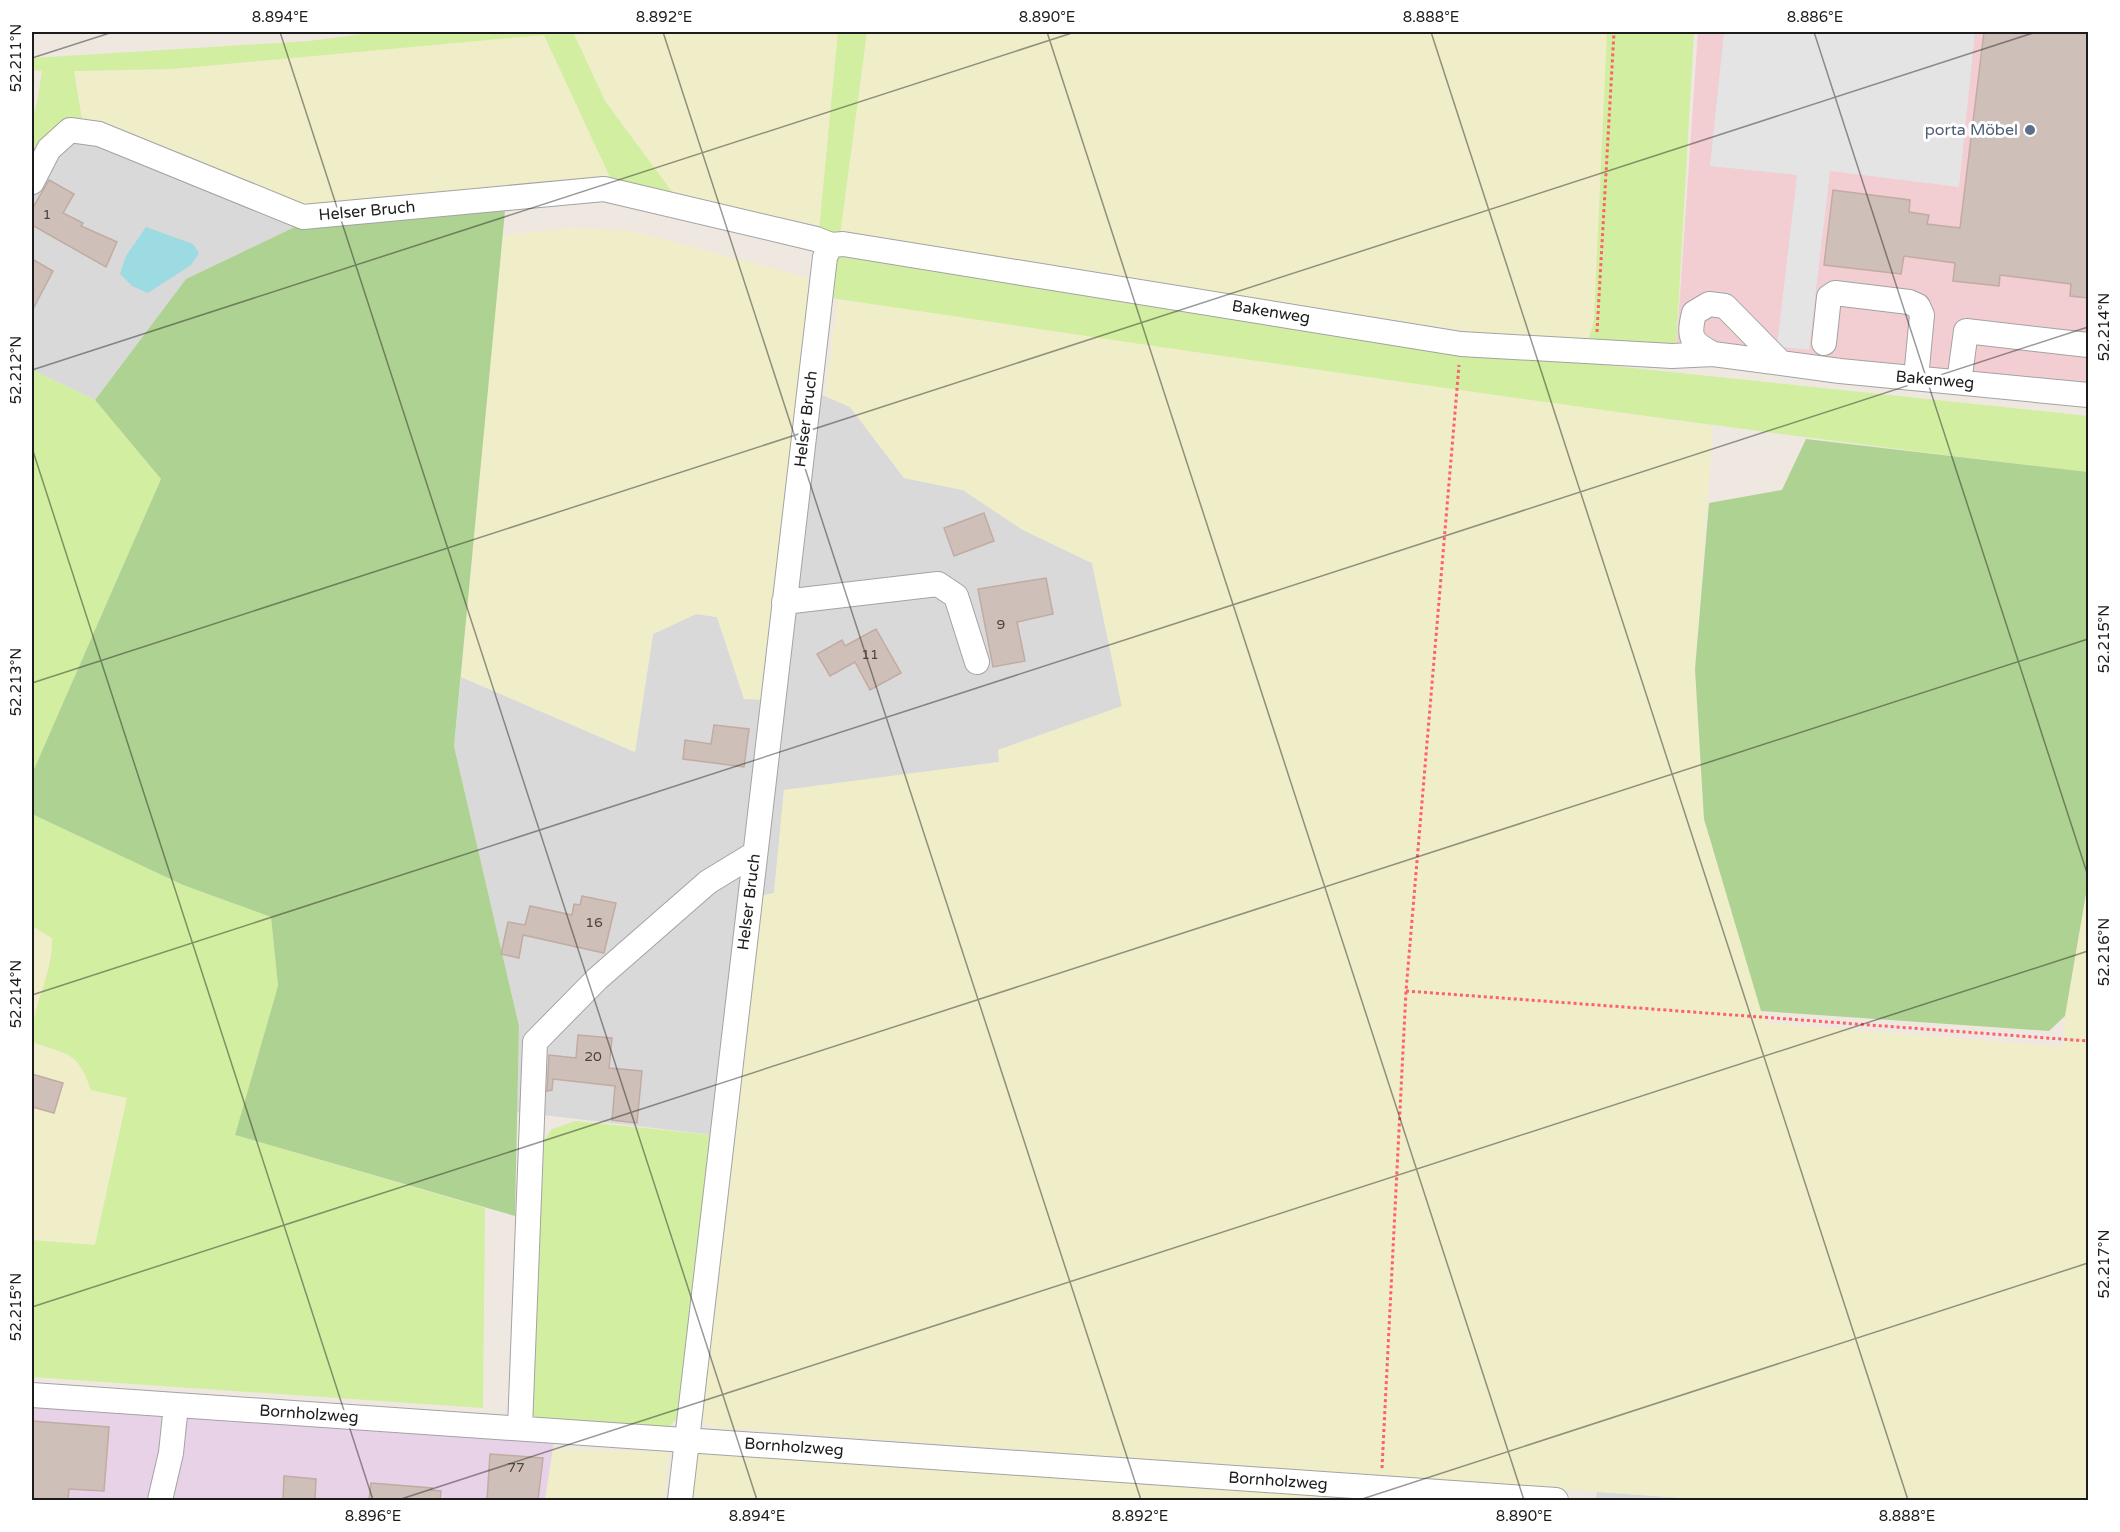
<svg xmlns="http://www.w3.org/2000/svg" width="2120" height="1532" viewBox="0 0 2120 1532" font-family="'Varela Round',sans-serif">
	<rect width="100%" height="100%" fill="#efe8e0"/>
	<path fill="#dad9d9" d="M74 137 303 223 186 279 95 400 32 370V194L52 150Z
		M815 392 850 407 904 478 963 490 1023 530 1092 563 1122 707 998 750 1000 762 784 790 774 893 760 896 731 1137 517 1112 519 1026 454 746 461 677 635 752 653 634 696 614 717 617 744 698Z
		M1597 1492 1711 1500H1596Z"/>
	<path fill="#f2cdd1" d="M1698 32H2088V384L1676 354Z"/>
	<path fill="#e8d2e7" d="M32 1405 554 1439 553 1449 545 1500H32Z"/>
	<path fill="#f0edc9" d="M573 32H838L820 226 673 193 605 101Z
		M867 32H1607L1594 321 1590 339 1587 345H1583L1465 331 840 235Z
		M544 34 612 180 312 208 82 120 74 71 172 69Z
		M572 228 632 231 809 278 764 700 744 699 717 617 696 614 653 634 635 752 461 677 502 236Z
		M838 299 1713 426 1695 669 1704 819 1761 1011 1768 1023 2064 1047 2065 1016 2088 882V1500H1711L710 1427 701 1417 759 896 774 893 784 790 999 762 998 750 1122 706 1092 563 1023 530 963 490 904 478 850 407 825 396Z
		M32 926 52 938 53 961 32 1026Z
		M32 1042 75 1057 84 1069 91 1090 127 1098 95 1245 32 1240Z
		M553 1449 669 1452 664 1500H545Z
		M697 1453 1216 1487 1394 1500H692Z"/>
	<path fill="#d2eea1" d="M380 32H573L605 101 678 200 615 188 544 35 172 69 74 71 82 120 32 167V119L37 103 42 71 32 70V58L309 41Z
		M838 32H867L840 235 819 231Z
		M1607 32H1694L1676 348 1587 345 1594 320Z
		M835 254 1452 349 2088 416V472C1668 423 1249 360 831 298Z
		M32 370 95 400 161 479 32 774Z
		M32 814 183 885 271 917 278 986 235 1135 485 1208 483 1408 32 1377V1240L95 1245 127 1098 91 1090C78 1051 68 1055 32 1042 31 1005 53 977 52 938L32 926Z
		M576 1121 713 1135 677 1419 666 1429 532 1421 537 1150 552 1129Z"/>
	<path fill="#aed291" d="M505 211 454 746 519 1026 515 1216 235 1135 278 986 271 917 183 885 32 814V774L161 479 95 400 186 279 303 223Z
		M1806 439 2088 472V882L2065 1016 2049 1031 1761 1011 1704 819 1695 669 1709 503 1782 490Z"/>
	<path fill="#e4e4e4" d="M1724 32H1975L1959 187 1830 171 1809 350 1777 346 1797 175 1710 166Z"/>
	<path fill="#9cdbe1" d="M146 227 193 244 199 253 191 265 148 293 132 286 120 274 126 256Z"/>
	<path fill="#cfbfb9" stroke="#c1aba2" stroke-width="1.5" d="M1984 32H2088V298L2070 296 2071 284 2000 275 1999 286 1953 281 1955 263 1904 256 1901 274 1824 265 1833 190 1910 200 1909 212 1929 215 1927 224 1960 228Z
		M49 180 74 194 63 213 83 223 81 226 117 242 106 267 32 225V209Z
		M32 259 53 271 32 311Z
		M984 513 994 541 954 556 944 528Z
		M1046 578 1053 614 1017 622 1025 661 993 667 978 589Z
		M876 629 901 673 870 690 855 662 830 676 817 654 842 640 845 646Z
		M714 725 749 729 744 767 683 759 685 740 711 744Z
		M582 896 616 903 604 953 523 935 519 958 501 954 508 922 525 925 530 906 572 915 574 904 580 905Z
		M578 1035 612 1038 609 1068 642 1071 637 1123 612 1120 615 1086 553 1079 552 1090 547 1091 549 1055 576 1058Z
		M32 1074 63 1083 54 1113 32 1107Z
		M32 1421 109 1427 104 1491 69 1489 68 1500H32Z
		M490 1454 543 1458 538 1500H487Z
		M284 1476 316 1479 315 1500H283Z
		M371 1483 432 1488 431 1490 441 1491 440 1500H369Z"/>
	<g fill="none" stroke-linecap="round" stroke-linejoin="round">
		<defs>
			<path id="minor" d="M32 182 49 149 70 130 99 134 303 217 604 189 816 239 831 245 843 244 1461 344 1672 356 1713 354
				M1824 343 1829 297 1835 293 1909 302 1918 306 1922 315 1916 378
				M1781 363 1725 306 1709 304 1694 313C1688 338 1691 342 1713 354L1840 371 2088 395
				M1959 382 1966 331 2088 345
				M784 602 938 584 956 596 977 662
				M32 1395 1556 1500
				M520 1428 535 1042 597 979 708 882 754 854
				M160 1500 171 1453 176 1405
				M680 1500 825 257 831 245"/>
		</defs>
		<use href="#minor" stroke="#a3a3a3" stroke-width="26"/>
		<path stroke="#ff6168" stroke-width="3" stroke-dasharray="3 3" stroke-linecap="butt" d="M1597 332 1614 32
			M1406 991 2088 1041
			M1382 1468 1406 991 1459 365"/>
		<use href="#minor" stroke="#fff" stroke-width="24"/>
	</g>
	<path fill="none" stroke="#1c1c1c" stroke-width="1.5" stroke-opacity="0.45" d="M280 32 757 1500M663 32 1141 1500M1047 32 1524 1500M1431 32 1908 1500M1814 32 2088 876M32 58 113 32M32 370 1075 32M32 448 373 1500M32 683 2036 32M32 995 2088 327M32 1307 2088 639M398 1500 2088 951M1359 1500 2088 1263"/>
	<circle fill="#5c6f8a" stroke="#fff" stroke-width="2" cx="2030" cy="130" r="6"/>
	<g text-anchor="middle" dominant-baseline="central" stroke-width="6" stroke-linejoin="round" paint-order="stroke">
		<g font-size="14" fill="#494543">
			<text x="47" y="214">1</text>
			<text x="1001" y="624">9</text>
			<text x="870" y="654">11</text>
			<text x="594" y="922">16</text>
			<text x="593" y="1056">20</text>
			<text x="516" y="1467">77</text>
		</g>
		<g font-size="16" fill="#4e5e75" stroke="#fff" text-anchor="end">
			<text x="2018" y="130">porta Möbel</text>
		</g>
		<g font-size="16" fill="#1c1c1c" stroke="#fff">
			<text transform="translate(367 211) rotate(-5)">Helser Bruch</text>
			<text transform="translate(1271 312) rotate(9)">Bakenweg</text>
			<text transform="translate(1935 380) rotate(5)">Bakenweg</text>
			<text transform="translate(806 419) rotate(-83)">Helser Bruch</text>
			<text transform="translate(749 902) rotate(-83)">Helser Bruch</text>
			<text transform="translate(309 1414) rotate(4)">Bornholzweg</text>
			<text transform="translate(794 1447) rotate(4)">Bornholzweg</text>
			<text transform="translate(1278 1481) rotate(4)">Bornholzweg</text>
		</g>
	</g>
	<rect width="2120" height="1532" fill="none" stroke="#ffffff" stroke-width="66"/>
	<rect x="33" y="33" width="2054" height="1466" fill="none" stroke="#1c1c1c" stroke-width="2"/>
	<g font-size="15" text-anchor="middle" fill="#1c1c1c">
		<text x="280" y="22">8.894°E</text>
		<text x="664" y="22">8.892°E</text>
		<text x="1047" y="22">8.890°E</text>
		<text x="1431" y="22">8.888°E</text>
		<text x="1815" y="22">8.886°E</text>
		<text transform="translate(16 58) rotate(-90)" y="5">52.211°N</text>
		<text transform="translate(2104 327) rotate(-90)" y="5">52.214°N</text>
		<text transform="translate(16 370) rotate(-90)" y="5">52.212°N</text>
		<text transform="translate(2104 639) rotate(-90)" y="5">52.215°N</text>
		<text transform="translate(16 682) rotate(-90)" y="5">52.213°N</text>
		<text transform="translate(2104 952) rotate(-90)" y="5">52.216°N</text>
		<text transform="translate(16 994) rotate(-90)" y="5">52.214°N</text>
		<text transform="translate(2104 1264) rotate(-90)" y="5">52.217°N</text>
		<text transform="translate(16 1307) rotate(-90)" y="5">52.215°N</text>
		<text x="373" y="1521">8.896°E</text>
		<text x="757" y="1521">8.894°E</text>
		<text x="1140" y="1521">8.892°E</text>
		<text x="1524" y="1521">8.890°E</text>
		<text x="1907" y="1521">8.888°E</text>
	</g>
</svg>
